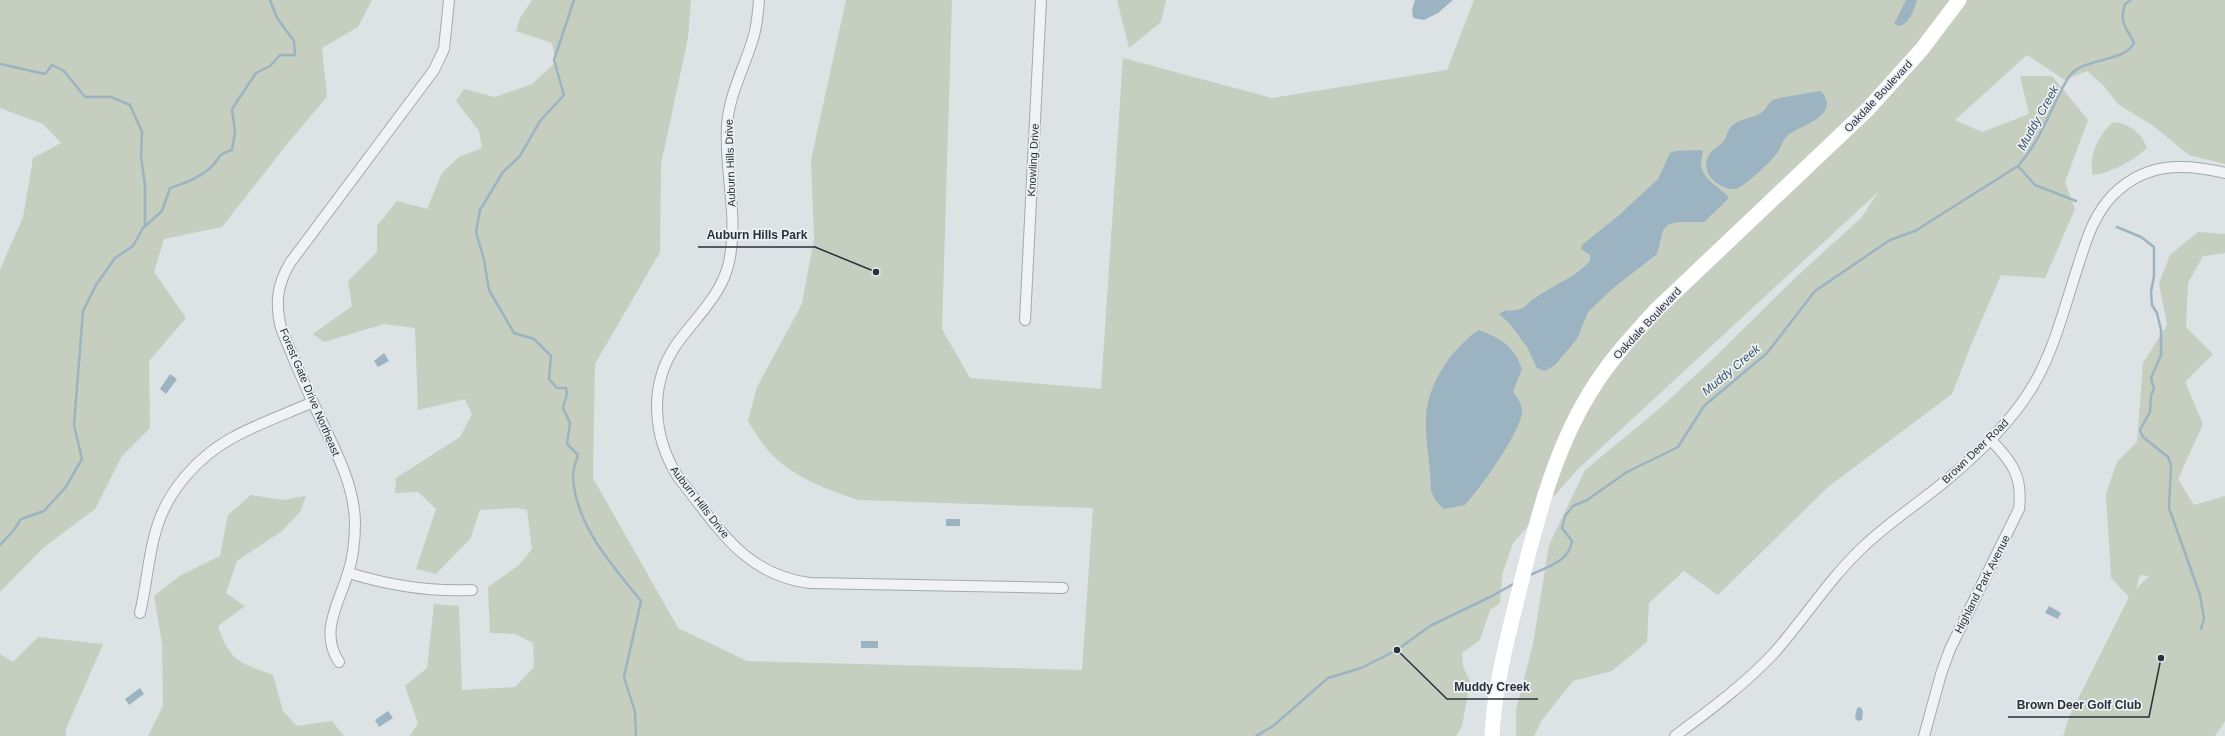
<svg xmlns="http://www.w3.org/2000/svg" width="2225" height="736" viewBox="0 0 2225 736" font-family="Helvetica,sans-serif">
	<rect width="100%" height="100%" fill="#dde2e5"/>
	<path fill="#c5cebf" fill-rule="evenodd" d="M0 0H372L358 27 322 48 327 97 287 144 222 227 164 239 154 272 186 318 149 361 150 428 122 456 95 509 43 548 0 592V270L23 217 33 158 61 143 43 124 0 108Z
		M532 0H691L688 38 661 164 660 252 595 364 593 478 678 628 747 661 1082 670 1093 508 858 500C826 489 789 476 767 449 760 440 754 431 748 421L757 387 802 304 814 239 811 160 846 0H952L942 329 970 378 1101 389 1123 58 1272 98 1447 70 1474 0H2225V164L2189 155 2152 125 2119 105 2103 85 2087 71 2065 80 2027 55 1955 120 1982 132 2029 114 2020 76H2052L2088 120 2065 182 2075 209 2045 278 2001 275 1971 345 1952 394 1828 487 1718 595 1684 571 1649 603 1647 642 1612 671 1573 681 1542 720 1534 736H1516V710L1533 644 1549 545 1585 470 1659 409 1715 357 1794 279 1862 217 1878 192 1576 471 1513 543 1502 575 1500 603 1490 610 1480 640 1462 653 1463 666 1470 682 1462 726 1456 736H410L418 723 405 686 427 668 434 604 459 606 462 690 515 687 534 667 533 643 515 634 490 633 488 587 519 565 532 549 527 510 516 508 480 510 470 539 436 574 416 569 436 509 418 492 395 493 396 478 460 437 472 414 465 399 418 410 415 328 384 324 324 342 313 334 352 306 348 281 377 252V226L397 201 427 209 442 173 459 157 482 148 479 131 456 101 464 89 495 97 532 84 556 62 552 43 516 31 520 18Z
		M1117 0H1166L1161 22 1129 48Z
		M2114 122C2131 125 2141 132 2147 148 2132 162 2112 172 2093 175 2087 159 2100 131 2114 122Z
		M2198 232 2225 234V253L2203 256 2188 283 2186 327 2213 354 2185 382 2203 424 2178 479 2194 505 2225 496V721L2215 736H2063L2070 715 2129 597 2111 578 2106 494 2117 462 2137 442 2143 363 2167 325 2159 283 2170 255ZM2140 575 2149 576 2136 589Z
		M251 495 283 500 306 496 300 512 282 531 237 561 226 593 245 606 218 626C229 661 240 663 273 675L283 711 297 726 332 721 344 736H148L163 706 162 643 154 596 181 575 220 556 228 515Z
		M38 637 103 644 66 729V736H0V654L13 662Z"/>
	<path fill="#9cb3c2" d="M1415 0H1453L1438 13 1424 20 1413 18 1412 10Z
		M1906 0H1917C1913 11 1911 21 1900 26L1894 24Z
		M1821 91C1843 117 1797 126 1787 136 1783 140 1781 146 1778 152 1773 160 1743 188 1735 189 1718 190 1699 172 1709 155 1712 149 1720 146 1724 141 1727 136 1728 128 1733 125 1741 118 1752 119 1761 113 1766 110 1768 103 1773 100 1777 98 1814 92 1821 91Z
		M1702 150C1704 155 1700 160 1701 165 1704 182 1720 186 1729 198L1704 222H1679L1669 224 1663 230 1657 254 1612 289 1588 312 1577 339 1555 365 1545 371 1537 368 1527 347 1509 323 1499 314C1506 308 1513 312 1520 309 1526 307 1532 299 1538 296 1555 284 1576 277 1590 261V255L1581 249 1582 245 1618 216 1658 179 1670 153 1676 151Z
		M1479 330C1502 339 1513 345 1522 369L1513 391C1517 398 1523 405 1522 413 1518 436 1481 487 1465 505L1444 509 1435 500 1431 491C1431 467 1425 442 1426 418 1427 384 1452 348 1479 330Z
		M384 353 389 361 378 367 374 361Z
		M170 374 177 379 166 394 160 389Z
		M946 519H960V526H946Z
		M2049 606 2061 613 2058 619 2045 613Z
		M861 641H878V648H861Z
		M140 688 144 694 129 705 125 699Z
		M1860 707 1863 711 1862 720 1858 721 1855 718 1857 708Z
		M388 711 393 718 379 727 375 720Z"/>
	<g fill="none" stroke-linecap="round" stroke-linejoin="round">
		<path stroke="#9cb3c2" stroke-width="2.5" d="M574 0 554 60 564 95 540 121 520 156 503 172 480 210 476 232 484 260 489 290 514 333 534 339 551 356 549 379 557 388H566L567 394 563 408 570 423 567 444 578 455C576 461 573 469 573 476 575 525 612 565 641 601L624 677 635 712 636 736
			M0 64 45 74 52 65 64 71 85 97H111L130 105 142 132 141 156 145 186V226
			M2018 166 2035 185 2076 201
			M2117 227 2141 237 2154 247V276L2151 292 2152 305 2157 313 2161 330V355L2151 378 2154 389 2151 395 2150 412 2140 430 2143 437 2168 457 2171 465 2169 508 2200 595 2204 618 2201 629
			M0 545 14 530 21 519 44 511 65 488 82 459 74 425 83 311 96 285 115 258 133 246 143 228 162 211 170 188C184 183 197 179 209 169 221 159 214 156 232 150L235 132 232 109 256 73 270 66 280 55H295L294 41 277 18 270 0
			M1528 576C1545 567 1569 563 1572 541L1562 528 1565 516 1573 506 1587 500 1627 472 1678 447 1704 406 1767 353 1815 291 1890 240 1915 231 2018 166C2035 147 2044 126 2055 103 2060 93 2065 81 2072 73 2088 58 2126 61 2134 43 2126 26 2119 24 2125 4L2131 0
			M1256 736 1273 726 1328 678 1361 668 1397 650 1430 626 1492 596 1515 583"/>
		<defs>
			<path id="street" d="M759 0C758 14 757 28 752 42 743 70 729 96 727 125 724 171 739 216 729 262 722 295 695 318 676 345 648 386 653 437 678 477 717 525 743 575 810 583L1063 588
				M1025 320 1041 0
				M349 573C388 585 431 592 472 590
				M140 613C147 584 148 555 157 527 168 490 199 456 232 438 257 424 286 414 313 402
				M339 662C319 632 339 603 348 573 353 558 355 538 355 522 354 481 332 445 316 409 303 382 292 355 281 328 275 303 277 285 290 263L434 70 444 49 449 0
				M1675 736C1710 710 1744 685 1774 653 1805 618 1829 579 1863 547 1886 525 1913 507 1938 487 1974 458 2011 424 2034 384 2055 348 2065 305 2078 266 2086 241 2093 216 2112 196 2145 162 2183 163 2225 173
				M1924 736 1941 674 1950 649 2019 509C2023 476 2012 462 1990 439"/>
		</defs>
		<use href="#street" stroke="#a3a9ae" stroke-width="12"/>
		<use href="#street" stroke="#f0f2f4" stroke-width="10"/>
		<path stroke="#fff" stroke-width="15" d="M1492 736C1494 690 1506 644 1517 599 1536 524 1553 448 1596 383 1613 357 1634 334 1655 311L1868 109 1922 49 1959 0"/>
	</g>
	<g text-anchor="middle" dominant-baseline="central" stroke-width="3.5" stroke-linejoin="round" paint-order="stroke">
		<g font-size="11" fill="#29313a" stroke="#ecf0f3">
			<text transform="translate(1878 96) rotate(-47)">Oakdale Boulevard</text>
			<text transform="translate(1033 160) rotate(-87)">Knowling Drive</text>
			<text transform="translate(730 163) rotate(-92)">Auburn Hills Drive</text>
			<text transform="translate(1647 323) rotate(-47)">Oakdale Boulevard</text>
			<text transform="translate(310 392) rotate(67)">Forest Gate Drive Northeast</text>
			<text transform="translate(1975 451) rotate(-44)">Brown Deer Road</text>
			<text transform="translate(700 502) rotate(52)">Auburn Hills Drive</text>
			<text transform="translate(1982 584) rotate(-63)">Highland Park Avenue</text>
		</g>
		<g font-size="12" font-style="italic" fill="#375469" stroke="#ecf0f3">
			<text transform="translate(2038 118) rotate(-61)">Muddy Creek</text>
			<text transform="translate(1731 370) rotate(-40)">Muddy Creek</text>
		</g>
	</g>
	<path fill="none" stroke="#29313a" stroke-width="1.5" d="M876 272L815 247H698M1397 650L1447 699H1538M2161 658L2149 717H2008"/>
	<g fill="#29313a" stroke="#ecf0f3" stroke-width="1.5">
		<circle cx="876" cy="272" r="4"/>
		<circle cx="1397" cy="650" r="4"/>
		<circle cx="2161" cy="658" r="4"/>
	</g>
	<g font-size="12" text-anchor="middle" font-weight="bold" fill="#29313a" stroke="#ecf0f3" stroke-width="3.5" stroke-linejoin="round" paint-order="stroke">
		<text x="757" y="239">Auburn Hills Park</text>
		<text x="1492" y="691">Muddy Creek</text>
		<text x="2079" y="709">Brown Deer Golf Club</text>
	</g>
</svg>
